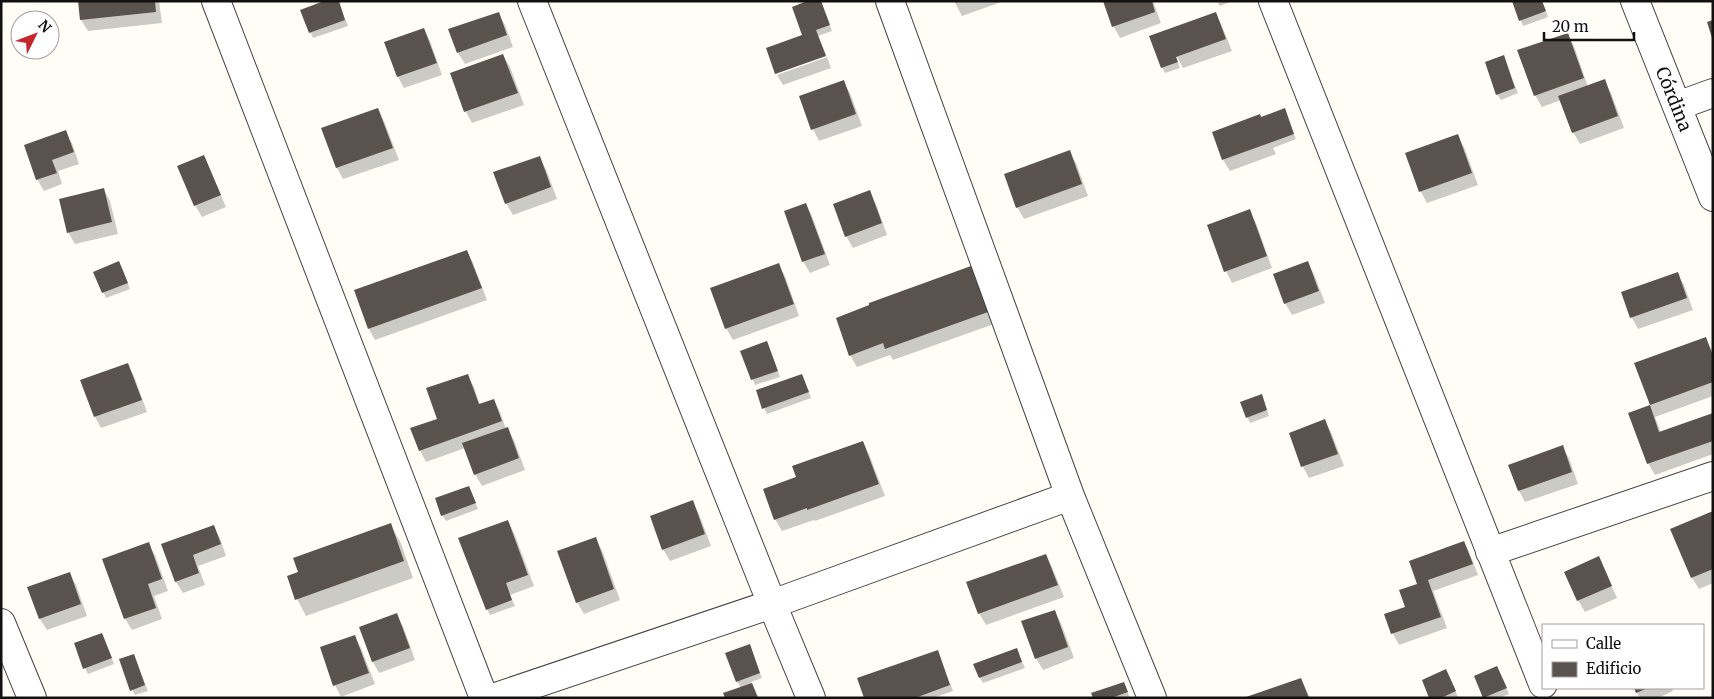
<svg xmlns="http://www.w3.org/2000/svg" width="1714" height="699" viewBox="0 0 1714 699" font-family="Merriweather,serif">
	<rect width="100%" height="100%" fill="#fffdf5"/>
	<path fill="#0003" d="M79 1H159L162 23 88 31 81 20Z
		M821 1 832 31 818 36 826 54 776 74 767 49 804 36Z
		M954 1H1004L962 16Z
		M1104 1H1153L1161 23 1120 38 1114 27Z
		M1217 1H1232L1220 6Z
		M1513 1H1542L1548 17 1523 26Z
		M339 4 348 26 313 38 302 11Z
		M498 13 505 25 513 47 465 64 458 53Z
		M1216 14 1222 26 1232 51 1183 68 1177 57 1176 58 1180 68 1165 73 1162 67Z
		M424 29 430 41 442 75 404 88 398 77Z
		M1567 34 1574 46 1588 87 1604 81 1611 93 1624 128 1580 144 1573 132 1561 100 1542 107 1535 95Z
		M503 55 510 67 524 105 472 123 466 112 452 73Z
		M1503 56 1518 93 1501 100 1497 94Z
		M827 57 831 68 783 85 777 75Z
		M843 81 850 93 862 126 819 141 813 129Z
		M378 109 384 121 399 160 343 179 337 168 323 129Z
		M1284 110 1296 139 1273 148 1276 154 1230 171 1223 160 1261 118Z
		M65 132 72 143 79 164 58 171 62 184 44 191 37 179Z
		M1457 136 1464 147 1478 185 1427 203 1421 192 1407 154Z
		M1069 152 1076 163 1088 196 1024 219 1017 207Z
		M203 156 226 207 202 217 195 205Z
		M539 158 546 169 557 199 513 215 506 203Z
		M104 190 110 201 118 234 75 244 68 232Z
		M869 192 876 204 887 235 853 248 846 236Z
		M806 204 812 216 830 265 810 273 803 261Z
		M1249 211 1256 223 1272 268 1232 283 1226 271Z
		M467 251 473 263 487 300 375 340 369 329Z
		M1308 263 1314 274 1325 303 1292 315 1285 303Z
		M778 265 785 276 799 316 733 340 726 328Z
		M971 267 977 279 994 324 893 360 890 355 857 367 850 355Z
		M122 268 130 289 106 298 95 272Z
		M1677 273 1684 285 1693 310 1638 329 1632 318 1623 293Z
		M1705 339 1713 352V396L1655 417 1661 433 1713 414V454L1655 475 1648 463 1630 413 1651 405 1636 363Z
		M767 343 780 377 755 385 742 352Z
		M127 364 134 376 147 412 101 428 95 417Z
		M467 375 474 387 480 405 494 400 500 412 506 429 514 440 525 470 482 486 475 474 465 448 426 462 420 450Z
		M802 375 811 398 767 414 757 391Z
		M1264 401 1269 416 1250 423 1241 403Z
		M1325 421 1331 432 1344 466 1309 478 1303 467 1290 434Z
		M863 442 869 454 885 496 815 521 814 520 782 531 775 519 797 478Z
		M1562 447 1569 458 1578 484 1525 502 1519 491 1509 466Z
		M469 487 478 509 446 521 442 515Z
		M693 502 699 514 711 546 670 561 663 549Z
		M1713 512V583L1699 589 1692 578Z
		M508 521 514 533 534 586 510 595 515 606 490 615 487 609Z
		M390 525 400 541 413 578 306 616 297 599 288 577Z
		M213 526 220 538 226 556 198 566 205 585 183 593 176 582 162 544Z
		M595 539 602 550 620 600 584 614 577 602Z
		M1464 542 1470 554 1478 575 1433 591 1447 628 1399 645 1393 634 1385 614 1406 607 1419 584Z
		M148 544 155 555 168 591 154 596 162 619 132 630 125 619 104 560Z
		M1046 555 1052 567 1064 597 986 625 979 613Z
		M1599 558 1617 598 1585 612 1578 600Z
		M69 574 76 585 87 616 47 630 40 619 29 588Z
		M1054 611 1061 623 1074 658 1043 670 1036 658Z
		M396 615 403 626 415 660 379 673 373 662Z
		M102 634 114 664 88 674 85 668Z
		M354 636 361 648 375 684 341 697 335 685Z
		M749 646 762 678 751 682 759 698H726L741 688 737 681Z
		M1017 650 1025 668 983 683 980 678Z
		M134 655 148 691 135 695 132 690Z
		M940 657 953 691 933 698H865Z
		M1500 673 1509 694 1499 698H1484L1475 677Z
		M1449 676 1458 697 1431 698Z
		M1301 679 1310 698H1249Z
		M1124 683 1130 698H1094Z
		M1635 688H1672L1673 691 1658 698H1640Z"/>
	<path fill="#5a524d" d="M78 1H155L156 12 80 20Z
		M324 1H339L345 20 309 33 300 10Z
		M807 1H821L830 25 816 30 826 56 775 74 766 48 802 35 792 7Z
		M1103 1H1152L1155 12 1112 27Z
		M1512 1H1542L1546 11 1519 21Z
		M499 12 507 35 457 53 448 29Z
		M1216 12 1226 39 1176 57 1178 62 1161 68 1149 36Z
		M1713 20V38H1712L1707 22Z
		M424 28 437 63 397 77 384 42Z
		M1568 33 1584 78 1534 96 1517 50Z
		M503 54 518 93 464 112 450 73Z
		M1504 55 1515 88 1496 95 1485 62Z
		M1605 79 1618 116 1572 133 1558 96Z
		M844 80 856 114 811 130 799 96Z
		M378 108 393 148 336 168 321 128Z
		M1285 108 1294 134 1222 160 1212 132 1260 114 1261 117Z
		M66 130 74 152 52 160 57 173 36 180 24 145Z
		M1458 134 1472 173 1419 192 1405 153Z
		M1070 150 1082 184 1016 208 1004 174Z
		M204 155 221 195 194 206 177 166Z
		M540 156 551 187 505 204 493 172Z
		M104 188 112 222 67 233 59 199Z
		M870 190 882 223 845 237 833 204Z
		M806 203 825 254 802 262 784 211Z
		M1250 209 1267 256 1224 272 1207 225Z
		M467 250 482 288 368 329 354 290Z
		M119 261 128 283 102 293 93 272Z
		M1308 261 1319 291 1284 304 1273 274Z
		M779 263 794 304 725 329 710 288Z
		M971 266 988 312 885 349 883 343 849 356 836 318 869 305V303Z
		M1678 272 1687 298 1630 318 1621 292Z
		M1706 337 1713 356V382L1650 405 1659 432 1713 413V441L1647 464 1628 413 1650 405 1634 363Z
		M767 341 778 371 751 380 740 351Z
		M128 363 142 400 94 417 80 380Z
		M468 374 479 404 494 399 502 421 419 451 410 428 437 419 426 388Z
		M802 374 809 392 762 409 756 390Z
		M1262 394 1267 410 1246 418 1240 402Z
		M1325 419 1338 454 1301 467 1289 433Z
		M508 427 519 458 474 475 462 443Z
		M863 441 879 484 807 510V508L774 520 763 489 796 477 792 466Z
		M1563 445 1572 472 1518 491 1508 465Z
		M469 486 476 503 441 516 435 498Z
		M693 500 705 534 662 550 650 516Z
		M1713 511V569L1691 578 1670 529Z
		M508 520 528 575 506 583 512 600 486 610 458 538Z
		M391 523 404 561 295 600 287 576 298 572 293 558Z
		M214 525 221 544 193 555 199 573 175 582 161 544Z
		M596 537 614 589 576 603 557 551Z
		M1464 541 1473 564 1428 580 1441 617 1391 634 1384 614 1405 607 1399 590 1417 584 1409 561Z
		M149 542 162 579 148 584 156 608 124 619 102 559Z
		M1046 554 1058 585 978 614 966 582Z
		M1599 556 1612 586 1577 601 1564 572Z
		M70 572 81 604 39 619 27 587Z
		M1055 610 1068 647 1035 659 1021 621Z
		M397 613 410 648 372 662 359 627Z
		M102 633 112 658 83 669 74 643Z
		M355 635 369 673 333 686 320 647Z
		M750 644 760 673 736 682 725 653Z
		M1017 648 1022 662 979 678 973 664Z
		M938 650 950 685 915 698H864L857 678Z
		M134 654 145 685 130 691 119 659Z
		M1497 666 1507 688 1483 698 1474 676Z
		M1446 669 1456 691 1441 698H1429L1422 680Z
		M1301 678 1309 698H1246V697Z
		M1124 682 1128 692 1111 698H1093L1091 693Z
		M752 683 758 698H725L723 693Z
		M1634 688H1648L1636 693Z"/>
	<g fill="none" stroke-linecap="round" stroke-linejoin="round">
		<defs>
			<path id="street" d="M216 1 484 698
				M532 1 772 604 811 698
				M890 1 1070 496 1152 698
				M1273 1 1543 684
				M1635 1 1713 197
				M1677 106 1713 93
				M1490 552 1713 476
				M1 623 32 698
				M493 698 772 604 1070 496"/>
		</defs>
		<use href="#street" stroke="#444" stroke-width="30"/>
		<use href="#street" stroke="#fff" stroke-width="28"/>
	</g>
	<g text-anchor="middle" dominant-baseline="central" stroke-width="5" stroke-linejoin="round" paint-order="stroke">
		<g font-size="18" fill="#111" stroke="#fff">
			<text transform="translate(1674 99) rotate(68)">Córdina</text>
		</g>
	</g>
	<rect width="1714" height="699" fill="none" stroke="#111111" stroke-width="5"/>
	<rect x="1542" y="624" width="162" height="65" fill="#ffffff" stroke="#a0a0a0"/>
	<rect x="1552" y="640" width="25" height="8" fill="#ffffff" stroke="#a0a0a0"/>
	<text x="1586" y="649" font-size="15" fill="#111111">Calle</text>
	<rect x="1552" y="662" width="25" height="15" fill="#5a524d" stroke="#a0a0a0"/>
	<text x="1586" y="674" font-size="15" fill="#111111">Edificio</text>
	<g transform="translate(35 35) rotate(48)"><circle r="24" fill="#ffffff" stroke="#a0a0a0"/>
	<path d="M0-4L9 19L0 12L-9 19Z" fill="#c4262e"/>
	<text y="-8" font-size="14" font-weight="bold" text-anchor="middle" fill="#111111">N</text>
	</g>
	<path d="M1544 32v8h90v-8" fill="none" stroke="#111111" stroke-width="2.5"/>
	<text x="1552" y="32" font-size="15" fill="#111111" stroke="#ffffff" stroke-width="4" paint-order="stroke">20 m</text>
</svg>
